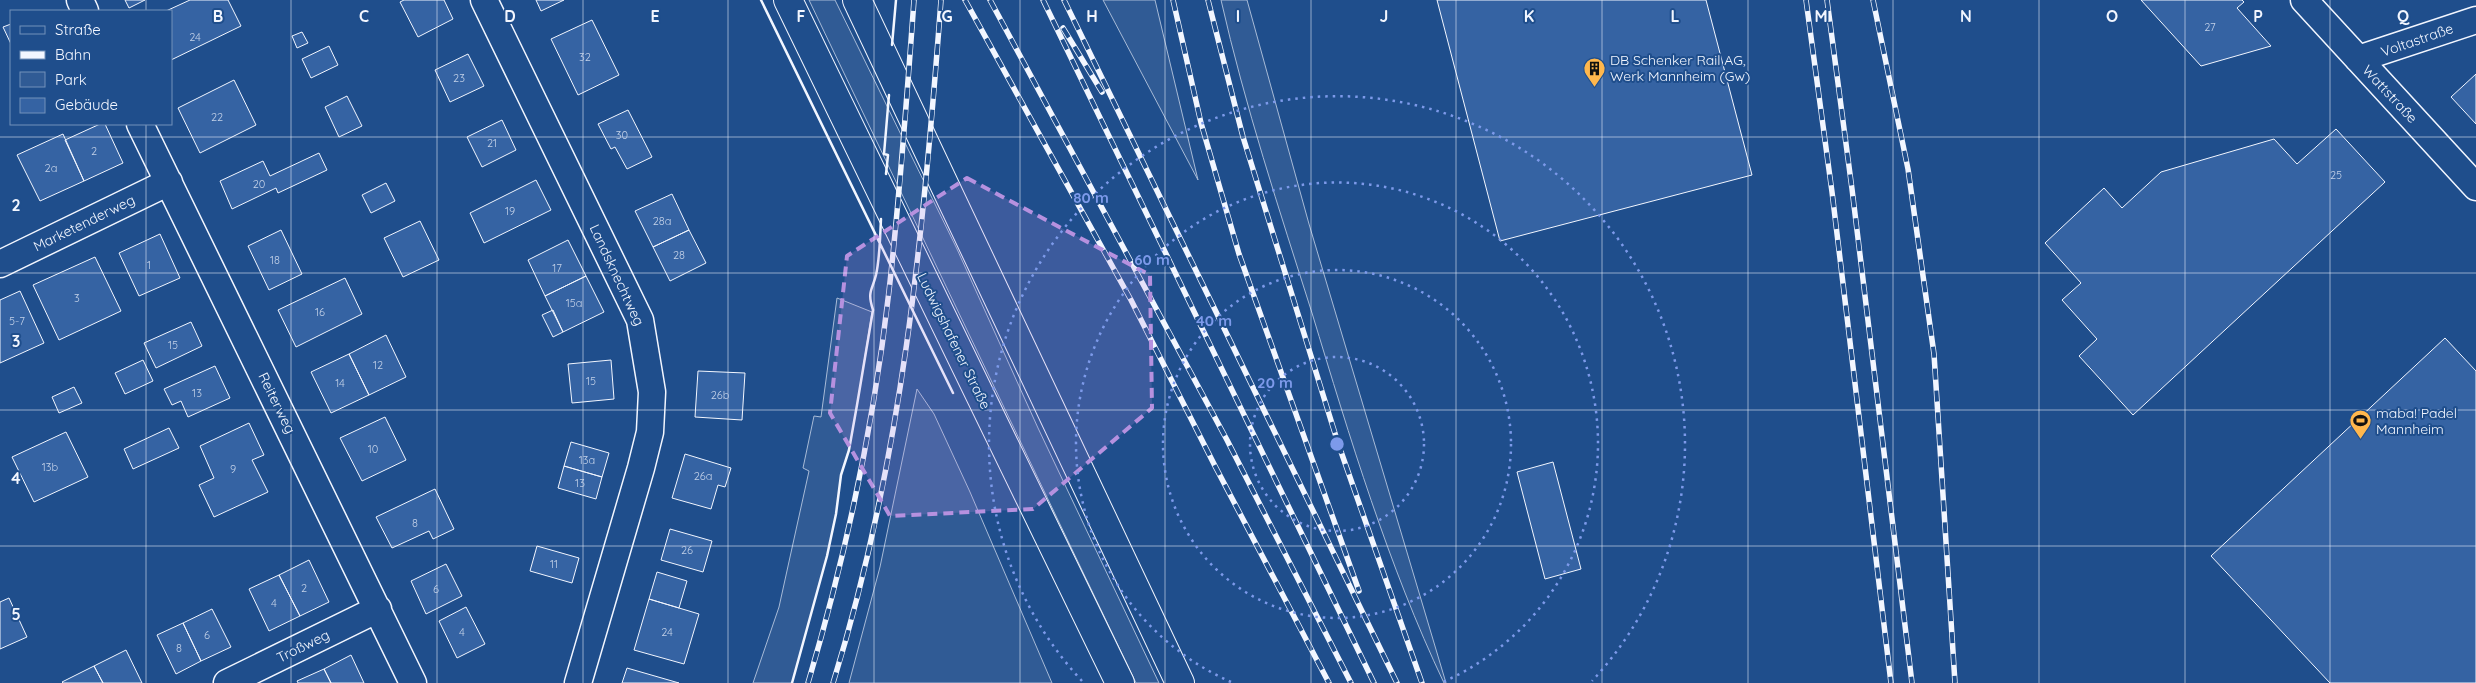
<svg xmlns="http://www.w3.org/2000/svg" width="2476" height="683" viewBox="0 0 2476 683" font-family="Quicksand,sans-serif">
	<rect width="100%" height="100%" fill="#1f4e8c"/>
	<path fill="#305b95" stroke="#a8bbd7" d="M809 0H835L957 249 1038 428 1159 683H1136Z
		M1103 0H1155L1198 180Z
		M1221 0H1247L1309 224 1446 683H1444C1388 565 1350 438 1312 313 1279 209 1245 106 1221 0Z
		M837 298 872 312 857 405 849 450 841 475 836 514 827 556 792 683H753L779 607 809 471 803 468 814 416 821 417Z
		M917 389 934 414 970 492 1052 683H849L880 567Z"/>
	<path fill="#3563a3" stroke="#f2f6ff" d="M125 0H145L129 8Z
		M190 0H228L241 26 171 60V11H166Z
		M404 0H444L453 19 418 37 400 2Z
		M536 0H564L541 11Z
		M1437 0H1706L1752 175 1500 241Z
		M2141 0H2242L2244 2 2237 8 2271 46 2201 66Z
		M592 20 619 75 578 95 551 39Z
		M11 24V44L3 27Z
		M302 32 308 43 297 48 292 36Z
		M329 46 338 65 311 78 302 59Z
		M468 54 484 86 450 102 435 70Z
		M2476 74V124L2451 97Z
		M234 80 256 125 200 153 178 108Z
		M347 96 362 126 339 137 325 107Z
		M628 110 652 157 627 169 615 147 611 149 598 124Z
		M502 120 516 150 482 167 467 137Z
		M100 124H105L123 163 84 181 65 140Z
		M2336 129 2385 182 2133 415 2079 356 2097 339 2062 300 2081 283 2045 243 2104 188 2122 208 2161 172 2274 139 2297 164Z
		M63 134 84 181 40 201 17 155Z
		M319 153 327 170 278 193 276 188 232 209 220 181 263 161 270 176Z
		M536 180 551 210 484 243 470 213Z
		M386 183 395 201 371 213 362 195Z
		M672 194 689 230 653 247 635 211Z
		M420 221 439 260 403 277 384 238Z
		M281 230 302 274 269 290 248 246Z
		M689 230 706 263 670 281 653 247Z
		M160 234 180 278 139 296 119 253Z
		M568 240 586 276 545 296 528 260Z
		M95 257 121 311 59 340 33 285Z
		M586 276 604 312 563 332 545 296Z
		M345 278 362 314 296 347 278 310Z
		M20 291 44 343 0 363V300Z
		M553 310 563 332 553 337 542 315Z
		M191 322 202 346 156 368 144 343Z
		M386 335 406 377 369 395 349 354Z
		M2445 338 2476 371V683H2330L2211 556Z
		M349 354 369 395 331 413 311 372Z
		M143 360 153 381 125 394 115 373Z
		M611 360 614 399 572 403 568 364Z
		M215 366 230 398 188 417 181 401 172 405 164 389Z
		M698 371 745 373 742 420 695 417Z
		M74 387 82 403 59 413 52 397Z
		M385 417 406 460 362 481 340 438Z
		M249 423 264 455 252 460 268 492 214 517 199 485 214 478 200 446Z
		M169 428 179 448 133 469 124 449Z
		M66 432 88 477 34 502 12 457Z
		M571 442 609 453 602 477 564 466Z
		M685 454 731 468 725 487 718 485 711 509 672 498Z
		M1553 462 1581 569 1545 579 1517 472Z
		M564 466 602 477 596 499 558 488Z
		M435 489 454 529 433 539 429 531 392 548 376 517Z
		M670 529 712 541 703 572 661 560Z
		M537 546 579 558 572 583 530 571Z
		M309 560 329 602 300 616 279 575Z
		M446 564 462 596 426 614 411 581Z
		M657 572 687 581 679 608 649 599Z
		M279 575 300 616 269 631 249 589Z
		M9 598 27 637 0 649V602Z
		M649 599 699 614 684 664 634 650Z
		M466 607 485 644 457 658 439 621Z
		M212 609 231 647 201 661 183 623Z
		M183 623 201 661 176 674 157 635Z
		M126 650 142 683H103L94 666Z
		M351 655 364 683H331L324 669Z
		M94 666 103 683H63L62 682Z
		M627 668 679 683H622Z
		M324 669 331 683H298L297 681Z"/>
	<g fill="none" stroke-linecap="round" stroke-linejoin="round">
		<defs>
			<path id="street" d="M80 0 85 11
				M484 0 640 320 652 392 650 432 641 468 578 683
				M2304 0 2476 187
				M2358 59 2476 20
				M140 124 413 683
				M0 264 169 182
				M227 683 378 609"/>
			<path id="primary" d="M788 0 1120 683
				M857 0C966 227 1071 456 1180 683"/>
		</defs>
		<use href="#street" stroke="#f2f6ff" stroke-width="29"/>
		<use href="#primary" stroke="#f2f6ff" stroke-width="30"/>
		<use href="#street" stroke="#1f4e8c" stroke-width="26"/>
		<use href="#primary" stroke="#1f4e8c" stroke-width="28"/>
		<defs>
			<path id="rail" d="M965 0 1131 300 1215 466 1329 683
				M990 0 1227 440 1351 683
				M1043 0 1374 683
				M1064 0 1397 683
				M1173 0 1201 123 1239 254 1359 591
				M1208 0 1243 137 1338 443 1422 683
				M1806 0 1832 192 1891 683
				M1827 0 1852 189 1912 683
				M1873 0 1908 169 1934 354 1955 683
				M1063 28 1102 92
				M808 683C846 555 874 423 889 291 900 194 907 97 914 0
				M833 683C902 461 924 231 941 0"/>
		</defs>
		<use href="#rail" stroke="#f2f6ff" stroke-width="5.5"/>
		<use href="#rail" stroke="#1f4e8c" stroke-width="4" stroke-dasharray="11" stroke-linecap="butt"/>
		<path stroke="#f2f6ff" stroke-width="2.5" d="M761 0 953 393
			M892 45 896 0
			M886 174 888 155 884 154 889 95
			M792 683 827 556 836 514 841 475 849 450 857 405 873 310C867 291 872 291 876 275 880 257 880 237 881 219"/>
	</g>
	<path fill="#b691df" fill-opacity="0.2" stroke="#b691df" stroke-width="4" stroke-dasharray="10 6" stroke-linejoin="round" d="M967 178 1150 275 1152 408 1033 509 890 516 830 413 847 256Z"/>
	<path fill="none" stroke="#f2f6ff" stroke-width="1" stroke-opacity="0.55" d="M146 0V11M291 0V683M437 0V683M583 0V683M728 0V683M874 0V683M1020 0V683M1165 0V683M1311 0V683M1456 0V683M1602 0V683M1748 0V683M1893 0V683M2039 0V683M2185 0V683M2330 0V683M146 124V683M0 137H2476M0 273H2476M0 410H2476M0 546H2476"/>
	<g fill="none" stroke="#7d9aea" stroke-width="2.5" stroke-dasharray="2.5 5">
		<circle cx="1337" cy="444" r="87"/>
		<circle cx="1337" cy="444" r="174"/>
		<path d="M1231 682A261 261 0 1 1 1443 682"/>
		<path d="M1082 681A348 348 0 1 1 1592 681"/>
	</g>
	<defs>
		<symbol id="building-pin" viewBox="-11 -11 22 30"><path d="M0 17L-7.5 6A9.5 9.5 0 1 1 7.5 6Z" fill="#ffb74d" stroke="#1f4e8c"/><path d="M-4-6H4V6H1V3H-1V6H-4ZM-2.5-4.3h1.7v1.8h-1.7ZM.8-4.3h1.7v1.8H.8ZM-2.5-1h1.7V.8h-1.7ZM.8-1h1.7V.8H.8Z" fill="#111"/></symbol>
		<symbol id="stadium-pin" viewBox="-11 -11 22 30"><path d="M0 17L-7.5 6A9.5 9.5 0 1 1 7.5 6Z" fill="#ffb74d" stroke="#1f4e8c"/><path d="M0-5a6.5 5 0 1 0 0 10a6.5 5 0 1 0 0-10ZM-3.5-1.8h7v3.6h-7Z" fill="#111"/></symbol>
	</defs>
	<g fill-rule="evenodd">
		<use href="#building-pin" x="1582" y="56" width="25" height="34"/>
		<use href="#stadium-pin" x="2348" y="408" width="25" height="34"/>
	</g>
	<g text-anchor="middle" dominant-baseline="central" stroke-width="4" stroke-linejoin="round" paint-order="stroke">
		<g font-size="11" fill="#c3d1e8">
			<text x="2210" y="27">27</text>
			<text x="195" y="37">24</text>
			<text x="585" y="57">32</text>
			<text x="459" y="78">23</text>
			<text x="217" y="117">22</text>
			<text x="622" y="135">30</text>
			<text x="492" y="143">21</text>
			<text x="94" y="151">2</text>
			<text x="51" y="168">2a</text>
			<text x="2336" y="175">25</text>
			<text x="259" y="184">20</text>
			<text x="510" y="211">19</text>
			<text x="662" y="221">28a</text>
			<text x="679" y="255">28</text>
			<text x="275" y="260">18</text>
			<text x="149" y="265">1</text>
			<text x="557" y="268">17</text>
			<text x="77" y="298">3</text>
			<text x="574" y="303">15a</text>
			<text x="320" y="312">16</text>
			<text x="17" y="321">5-7</text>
			<text x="173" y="345">15</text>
			<text x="378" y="365">12</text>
			<text x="591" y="381">15</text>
			<text x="340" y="383">14</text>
			<text x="197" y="393">13</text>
			<text x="720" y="395">26b</text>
			<text x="373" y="449">10</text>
			<text x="587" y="460">13a</text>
			<text x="50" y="467">13b</text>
			<text x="233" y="469">9</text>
			<text x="703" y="476">26a</text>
			<text x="580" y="483">13</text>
			<text x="415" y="523">8</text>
			<text x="687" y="550">26</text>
			<text x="554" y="564">11</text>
			<text x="304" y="588">2</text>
			<text x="436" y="589">6</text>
			<text x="274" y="603">4</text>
			<text x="462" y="632">4</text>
			<text x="667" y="632">24</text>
			<text x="207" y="635">6</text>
			<text x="179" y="648">8</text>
		</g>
		<g font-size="14" fill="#f2f6ff" stroke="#1f4e8c">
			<text transform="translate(2417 40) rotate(-19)">Voltastraße</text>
			<text transform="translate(2390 94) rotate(47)">Wattstraße</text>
			<text transform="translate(84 223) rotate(-26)">Marketenderweg</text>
			<text transform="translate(617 275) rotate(65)">Landsknechtweg</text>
			<text transform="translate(954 341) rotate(64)">Ludwigshafener Straße</text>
			<text transform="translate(277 403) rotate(64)">Reiterweg</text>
			<text transform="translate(303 646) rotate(-26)">Troßweg</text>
		</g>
		<g font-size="14" fill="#f2f6ff" stroke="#1f4e8c" text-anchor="start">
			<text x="1610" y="60">DB Schenker Rail AG,<tspan x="1610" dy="16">Werk Mannheim (Gw)</tspan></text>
			<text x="2376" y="413">maba! Padel<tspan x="2376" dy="16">Mannheim</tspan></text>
		</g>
	</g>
	<g font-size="16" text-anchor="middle" font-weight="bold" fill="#f2f6ff" stroke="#1f4e8c" stroke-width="4" stroke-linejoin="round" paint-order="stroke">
		<text x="218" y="22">B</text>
		<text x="364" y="22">C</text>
		<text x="510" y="22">D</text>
		<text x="655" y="22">E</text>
		<text x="801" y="22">F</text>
		<text x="947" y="22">G</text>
		<text x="1092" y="22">H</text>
		<text x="1238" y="22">I</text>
		<text x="1384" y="22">J</text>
		<text x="1529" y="22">K</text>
		<text x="1675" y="22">L</text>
		<text x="1821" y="22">M</text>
		<text x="1966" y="22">N</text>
		<text x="2112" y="22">O</text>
		<text x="2258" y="22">P</text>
		<text x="2403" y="22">Q</text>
		<text x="16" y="211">2</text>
		<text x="16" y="347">3</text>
		<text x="16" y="484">4</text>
		<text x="16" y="620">5</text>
	</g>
	<circle cx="1337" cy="444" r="8" fill="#7d9aea" stroke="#1f4e8c" stroke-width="2.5"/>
	<g font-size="15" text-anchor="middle" font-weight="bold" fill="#7d9aea" stroke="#1f4e8c" stroke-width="4" stroke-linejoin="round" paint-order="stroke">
		<text x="1091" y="203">80 m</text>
		<text x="1152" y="265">60 m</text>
		<text x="1214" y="326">40 m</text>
		<text x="1275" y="388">20 m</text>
	</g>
	<rect x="10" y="10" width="162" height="115" fill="#1f4e8c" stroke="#7391ba"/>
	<rect x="20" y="26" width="25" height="8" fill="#1f4e8c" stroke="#7391ba"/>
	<text x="55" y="35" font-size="15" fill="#f2f6ff">Straße</text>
	<rect x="20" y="51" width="25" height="8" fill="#f2f6ff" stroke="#7391ba"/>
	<text x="55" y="60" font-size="15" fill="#f2f6ff">Bahn</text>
	<rect x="20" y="72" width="25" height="15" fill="#305b95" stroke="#7391ba"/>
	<text x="55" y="85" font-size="15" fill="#f2f6ff">Park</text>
	<rect x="20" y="98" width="25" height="15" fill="#3563a3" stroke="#7391ba"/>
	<text x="55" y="110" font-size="15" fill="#f2f6ff">Gebäude</text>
</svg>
